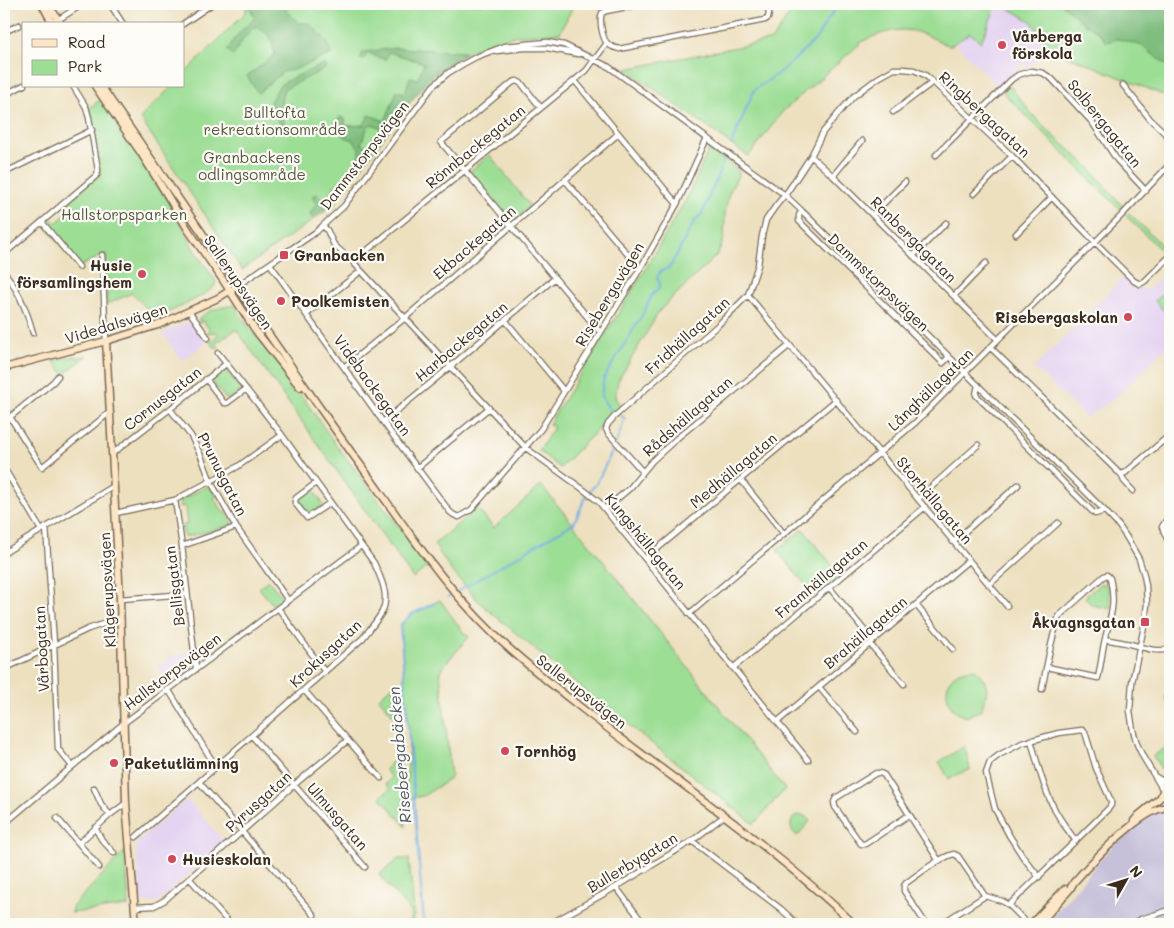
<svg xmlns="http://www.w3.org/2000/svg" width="1174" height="928" viewBox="0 0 1174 928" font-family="Mali,sans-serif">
	<rect width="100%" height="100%" fill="#fdfcf7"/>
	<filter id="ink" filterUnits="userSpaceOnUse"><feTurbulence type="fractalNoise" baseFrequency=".02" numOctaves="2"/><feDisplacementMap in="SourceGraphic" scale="10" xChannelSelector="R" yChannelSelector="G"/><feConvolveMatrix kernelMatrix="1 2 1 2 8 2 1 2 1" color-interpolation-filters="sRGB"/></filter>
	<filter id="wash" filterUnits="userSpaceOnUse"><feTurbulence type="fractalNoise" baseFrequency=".0096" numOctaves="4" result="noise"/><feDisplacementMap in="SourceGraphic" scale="20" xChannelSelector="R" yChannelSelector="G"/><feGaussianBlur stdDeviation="1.12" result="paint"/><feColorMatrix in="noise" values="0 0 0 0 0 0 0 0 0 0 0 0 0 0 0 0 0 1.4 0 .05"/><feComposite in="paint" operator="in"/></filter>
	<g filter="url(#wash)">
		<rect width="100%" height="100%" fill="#ede0bf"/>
		<path fill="#e4d3f1" d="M997 4H1002L1032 22 1049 48 1028 68 1024 64 1020 65 1013 75 999 88 955 43 970 33 981 42Z
			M1170 268V344L1114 399 1086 417 1034 368 1124 277 1137 288 1148 290Z
			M190 321 207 342 182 361 162 333Z
			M189 653 193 668 169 684 157 665 168 663V656Z
			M187 799 225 842 157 902H141L136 844 144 836Z"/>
		<path fill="#c6c0d9" d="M1157 807 1170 808V924H1046L1115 843Z"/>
		<path fill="#9dde95" stroke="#6c845a" d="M246 4H574L560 33 517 35 473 49 426 80 380 142 334 205 242 270 140 118 172 86H184V74L246 12Z
			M791 4H997L981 42 970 33 950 46C940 42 930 36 920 33 901 26 880 33 863 41L783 111 749 156 745 154 626 69 772 40 792 11Z
			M1002 4H1170V98L1049 48 1032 22Z
			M1010 86 1031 113 1046 129 1089 167 1124 208 1122 211 1003 93Z
			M100 100 154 177 172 206 194 250 216 281 214 287 203 295 182 306 156 318 132 293 107 304 106 254 102 255 79 267 42 222 50 217 56 223 74 207 69 201 100 175C98 152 95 130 89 108Z
			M709 149 740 172 729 193 725 214 724 238 718 254 660 310 618 381 615 398 621 406 560 468 539 451 554 427 549 424 638 282 688 196Z
			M490 155 530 206 512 222 470 171Z
			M1129 213 1169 252 1166 255 1126 216Z
			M1167 289 1170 292V318L1155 301Z
			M235 305 236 308 254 335 261 341 280 365 337 446 429 566 413 578 236 329 216 343 219 348H215L210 342 219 334 217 332 207 333 206 332 209 329 203 321 199 323V319C208 309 222 307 235 305Z
			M88 355 64 374 53 361 77 356V358Z
			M226 367 229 369 226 371 239 387 242 385 243 388 242 390 230 399H226L212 381V376Z
			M541 485C624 585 703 688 785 789L754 824 583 689 480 603 451 570 434 544 477 508 494 528Z
			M208 486 212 489 217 496 214 498 224 513 226 512 231 521 232 525 210 531 184 537 182 526 187 524 185 506 180 507 181 500Z
			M312 488 323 504C321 506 316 511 313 512 306 515 300 503 300 497Z
			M803 529 842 577 816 598 777 550Z
			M268 580 283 598 274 606 259 588Z
			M1101 583 1109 587 1110 609 1092 605 1085 597Z
			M440 600 463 632 469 637 446 663 440 673 451 775 450 779 423 796 406 799 409 740 400 625 412 614Z
			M975 669C991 686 988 690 981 710L966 717C963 716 958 714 956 712 945 703 943 682 956 674 961 670 969 670 975 669Z
			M393 685 397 720 379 698Z
			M1170 745V776L1164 773 1153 756Z
			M965 746 970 770 963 772 949 779 939 762Z
			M400 756 406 827 380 797 390 789 386 784 391 778 385 769Z
			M799 815 805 816 810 821 797 836C791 830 789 827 793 818Z
			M125 851 129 906 71 913 73 906Z
			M398 859H409L415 924H408L411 921V912L379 875Z"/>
		<path fill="#7ebd7e" stroke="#5c744e" d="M249 4H283L287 11 299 23H309L326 40 332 54 293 70 283 72 258 93 247 76 275 55C272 38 270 34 255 26L243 39 233 56 227 50 238 34 255 17 249 7Z
			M310 4H347L340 10H326Z
			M1062 4H1170V67L1140 45 1118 39 1106 42 1099 33 1082 22Z
			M396 48 465 52 442 67 427 81 377 144 376 143 381 128 372 124 368 126 361 144 372 150 332 204 312 218 310 214 316 204 312 196 318 194 324 200 334 195V187C350 176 356 168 360 149L353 140 345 137 338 130V121L340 117 345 119V126L364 125 369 115 385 121 397 91 405 93 410 77 418 79 424 63 389 52 385 60 368 53 363 60 360 59 363 52Z
			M325 64 327 68 284 89C280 102 280 112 285 125L282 127 273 111 270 102 280 85 290 79Z"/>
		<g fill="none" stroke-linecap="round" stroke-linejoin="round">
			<path stroke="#72abe2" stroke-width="2" d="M731 145 754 90 772 78 792 62 815 40 838 4
				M448 597 574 523 587 494 596 484 615 446 625 418 609 409 601 396 604 378 644 312 652 295 659 288 660 284 657 278 660 272 670 267 694 222 702 214 724 160
				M424 924 400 625 412 614 435 603"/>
		</g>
	</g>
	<g filter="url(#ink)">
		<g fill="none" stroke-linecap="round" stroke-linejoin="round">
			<defs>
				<path id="street" d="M110 4 123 24
					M642 4 606 11 602 13C599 20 602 39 608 44 611 47 616 48 619 49L765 20 768 18 769 13 767 4
					M56 21 83 4
					M183 24 212 4
					M4 32 19 25
					M496 51 524 48H547L578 54
					M575 81 677 204
					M1123 85 1150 119 1170 138
					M4 95 24 85
					M541 108 522 84 517 81 513 82 441 142 600 332
					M893 112 933 82
					M936 155 1011 80 1018 75 1031 71 1043 73 1052 79 1092 122 1117 160 1146 191
					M811 156 833 176 998 340
					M4 173 92 130
					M833 176 862 141
					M565 180 640 269
					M974 194 1012 156
					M802 211 799 215V221L943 363 949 357
					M872 215 905 182
					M42 222 79 267
					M323 226 327 230 334 245 353 262 526 448 584 490 599 502 808 760
					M1016 234 1052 197
					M4 254 97 175 98 170 89 118 86 107 73 86
					M102 255 106 341
					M913 256 946 223
					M353 262 586 71 607 43
					M270 264 383 422 450 512 454 515 459 517 471 510 541 429 640 269 677 204 707 138
					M4 272C19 290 27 311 33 333
					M237 286 316 232 344 206 433 86 448 73 463 64 476 57 505 46 547 42 564 45 609 67 785 195 802 211 1105 511 1119 526 1127 538 1139 559 1144 575 1146 586 1147 604 1145 622 1132 682 1130 711 1133 730 1137 744 1143 757 1163 790
					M748 295 1007 606
					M954 296 986 263
					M189 311 208 338
					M307 314 361 271
					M505 320 564 391
					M991 348 1117 471 1121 474 1124 481 1133 491
					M344 367 405 318 618 134
					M206 379 224 403H227L246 389
					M978 385 976 395 1095 514 1105 511
					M170 409 191 436 201 456 211 482 236 527 288 600
					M10 417 42 467 109 413
					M4 422 53 382 58 376
					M383 422 450 367 555 278
					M113 453 170 409 227 363
					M4 468 41 530
					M417 468 489 408
					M643 472 608 433 606 429 608 424 615 416 718 325 748 295 758 265 762 236 766 220 775 207 788 191 811 156 823 132 843 108 854 96 878 78 894 69H903L914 70 925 75 933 82 1012 156 1095 242 1134 281 1140 284 1145 281 1170 256
					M1121 474 1125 473 1170 435
					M741 480 784 534
					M316 483 296 498 295 500V503L307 518 330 503
					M918 499 978 445
					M175 500 182 546 196 669
					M605 509 630 488 652 461 676 439 790 345
					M116 513 175 500 237 467 282 435
					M1170 517 1165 522 1162 527 1170 546
					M46 527 54 644 58 749 72 766
					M953 542 1018 485
					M182 546 236 527
					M4 553 114 486
					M645 559 836 400
					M989 585 1058 523
					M829 587 873 641
					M120 599 187 594
					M916 605 953 649
					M278 608 325 672
					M689 614 916 422 1123 214 1170 164
					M1105 639C1113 641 1122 642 1130 644 1143 647 1156 653 1170 649
					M870 644 904 684
					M733 668 925 507
					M4 669 88 629 106 623 121 621
					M819 687 857 732
					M168 689 216 767
					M1042 689C1047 665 1051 639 1059 616L1104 576 1107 575 1110 578C1116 604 1111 614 1105 639 1102 652 1101 665 1098 678L1047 667
					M304 690 381 778
					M1170 691C1165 697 1166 700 1170 706
					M777 722 969 560
					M252 736 365 867
					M1031 740C1037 762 1042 784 1052 804 1058 818 1067 829 1076 841
					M1156 777 1169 785
					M199 782 314 915
					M94 788 101 804 110 815
					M909 815 865 844H861L835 807 834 802 836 798 876 773H880L884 775 939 861
					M57 818 99 867
					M4 824 124 723 361 546
					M95 828 102 840 114 853
					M136 837 363 638C369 630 377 621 382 612 390 596 381 578 374 563L282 435 218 353
					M692 841 781 909 797 924
					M79 843 110 815 126 803
					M189 878 230 924
					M616 887 644 924
					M985 896 1002 901 1009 905 1028 924
					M1009 905C1042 873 1076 841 1109 808L1111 805V801L1096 768 1085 732 1082 730 1059 733 1022 743 999 755 990 762 986 773 995 809 1009 835 1023 857 1039 877
					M134 907 154 906 165 900 294 785 348 740
					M550 924 616 887 692 841 724 816
					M926 924 904 891V886L906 883C919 874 940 857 954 854L958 856 985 896 941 924
					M1134 924 1141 919 1170 910"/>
				<path id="secondary" d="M42 4 53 24
					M48 4 61 24
					M95 86 141 153 164 190 189 231 223 280 256 331 300 387
					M101 86 231 275C247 304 267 332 286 359 311 395 336 432 362 467 408 531 452 599 512 651 622 747 748 823 854 924
					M106 341 120 599 126 803 136 924
					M4 368 106 341 158 325 218 298 234 288
					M1134 821 1139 815 1161 797 1163 790 1165 787 1170 785
					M1031 924 1065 889
					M1039 924 1070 889 1074 882C1091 863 1144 805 1170 807"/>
			</defs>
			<use href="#street" stroke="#796a56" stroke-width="7"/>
			<use href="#secondary" stroke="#796a56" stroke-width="9"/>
			<use href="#street" stroke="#fff" stroke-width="4.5"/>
			<use href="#secondary" stroke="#fde5c5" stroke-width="6"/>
		</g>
	</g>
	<g fill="#d1495b" stroke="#fdfcf7" stroke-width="2">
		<circle cx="1002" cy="45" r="5"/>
		<rect x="279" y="250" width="10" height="10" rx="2.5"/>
		<circle cx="142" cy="274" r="5"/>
		<circle cx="281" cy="301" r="5"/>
		<circle cx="1128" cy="317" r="5"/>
		<rect x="1140" y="617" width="10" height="10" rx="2.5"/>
		<circle cx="505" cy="751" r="5"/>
		<circle cx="114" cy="763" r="5"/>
		<circle cx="172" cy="859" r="5"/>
	</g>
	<g text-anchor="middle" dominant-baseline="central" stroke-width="4.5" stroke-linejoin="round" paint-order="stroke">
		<g font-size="15" font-weight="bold" fill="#3b2a1e" stroke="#fdfcf7" text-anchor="start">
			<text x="1012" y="36">Vårberga<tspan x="1012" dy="17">förskola</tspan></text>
			<text x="294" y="255">Granbacken</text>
			<text x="132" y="265" text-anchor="end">Husie<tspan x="132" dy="17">församlingshem</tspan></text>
			<text x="291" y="301">Poolkemisten</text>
			<text x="1118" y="317" text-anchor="end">Risebergaskolan</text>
			<text x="1135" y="622" text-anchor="end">Åkvagnsgatan</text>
			<text x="515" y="751">Tornhög</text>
			<text x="124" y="763">Paketutlämning</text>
			<text x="182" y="859">Husieskolan</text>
		</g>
		<g font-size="15" fill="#54573c" stroke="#fdfcf7">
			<text x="275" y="112">Bulltofta<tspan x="275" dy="17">rekreationsområde</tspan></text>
			<text x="252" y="157">Granbackens<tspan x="252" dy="17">odlingsområde</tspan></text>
			<text x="124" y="214">Hallstorpsparken</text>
		</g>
		<g font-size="15" fill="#3b2a1e" stroke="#fdfcf7">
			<text transform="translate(985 114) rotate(43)">Ringbergagatan</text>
			<text transform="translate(1105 123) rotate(51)">Solbergagatan</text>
			<text transform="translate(475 146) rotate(-39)">Rönnbackegatan</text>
			<text transform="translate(364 155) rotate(-52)">Dammstorpsvägen</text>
			<text transform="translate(914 239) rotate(45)">Ranbergagatan</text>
			<text transform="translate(474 242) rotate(-41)">Ekbackegatan</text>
			<text transform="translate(239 282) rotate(56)">Sallerupsvägen</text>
			<text transform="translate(879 282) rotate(44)">Dammstorpsvägen</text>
			<text transform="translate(609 294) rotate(-59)">Risebergavägen</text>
			<text transform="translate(116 323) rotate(-17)">Videdalsvägen</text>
			<text transform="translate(687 335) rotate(-42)">Fridhällagatan</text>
			<text transform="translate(461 341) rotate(-40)">Harbackegatan</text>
			<text transform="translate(373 385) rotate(54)">Videbackegatan</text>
			<text transform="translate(930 389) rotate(-44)">Långhällagatan</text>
			<text transform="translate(162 398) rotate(-38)">Cornusgatan</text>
			<text transform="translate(687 416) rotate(-41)">Rådshällagatan</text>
			<text transform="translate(733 470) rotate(-40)">Medhällagatan</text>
			<text transform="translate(223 474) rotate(63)">Prunusgatan</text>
			<text transform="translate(935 500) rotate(50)">Storhällagatan</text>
			<text transform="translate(646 541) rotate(51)">Kungshällagatan</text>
			<text transform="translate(821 578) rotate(-40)">Framhällagatan</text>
			<text transform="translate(174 586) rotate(-97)">Bellisgatan</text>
			<text transform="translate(107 590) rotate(-93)">Klågerupsvägen</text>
			<text transform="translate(865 632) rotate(-40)">Brahällagatan</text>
			<text transform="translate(41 649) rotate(-93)">Vårbogatan</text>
			<text transform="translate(325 653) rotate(-43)">Krokusgatan</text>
			<text transform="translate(172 671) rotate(-37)">Hallstorpsvägen</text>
			<text transform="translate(582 691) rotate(38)">Sallerupsvägen</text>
			<text transform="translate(258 801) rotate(-42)">Pyrusgatan</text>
			<text transform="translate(338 816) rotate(49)">Ulmusgatan</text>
			<text transform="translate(632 862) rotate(-31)">Bullerbygatan</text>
		</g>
		<g font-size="16" font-style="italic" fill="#4e5763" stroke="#fdfcf7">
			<text transform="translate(399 755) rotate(-95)">Risebergabäcken</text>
		</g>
	</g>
	<rect width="1174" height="928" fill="none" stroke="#fdfcf7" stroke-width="20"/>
	<rect x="22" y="22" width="162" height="65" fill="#fdfcf7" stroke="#afa8a0"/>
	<rect x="32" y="39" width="25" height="8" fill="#fde5c5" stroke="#afa8a0"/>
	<text x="68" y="48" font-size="15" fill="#3b2a1e">Road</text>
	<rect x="32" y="60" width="25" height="15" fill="#9dde95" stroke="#afa8a0"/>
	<text x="68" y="72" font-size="15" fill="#3b2a1e">Park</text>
	<g transform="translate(1126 880) rotate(51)" stroke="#fdfcf7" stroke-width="4" paint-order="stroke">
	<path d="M0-4L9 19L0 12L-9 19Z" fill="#3b2a1e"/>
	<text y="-8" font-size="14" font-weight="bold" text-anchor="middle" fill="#3b2a1e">N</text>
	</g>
</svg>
